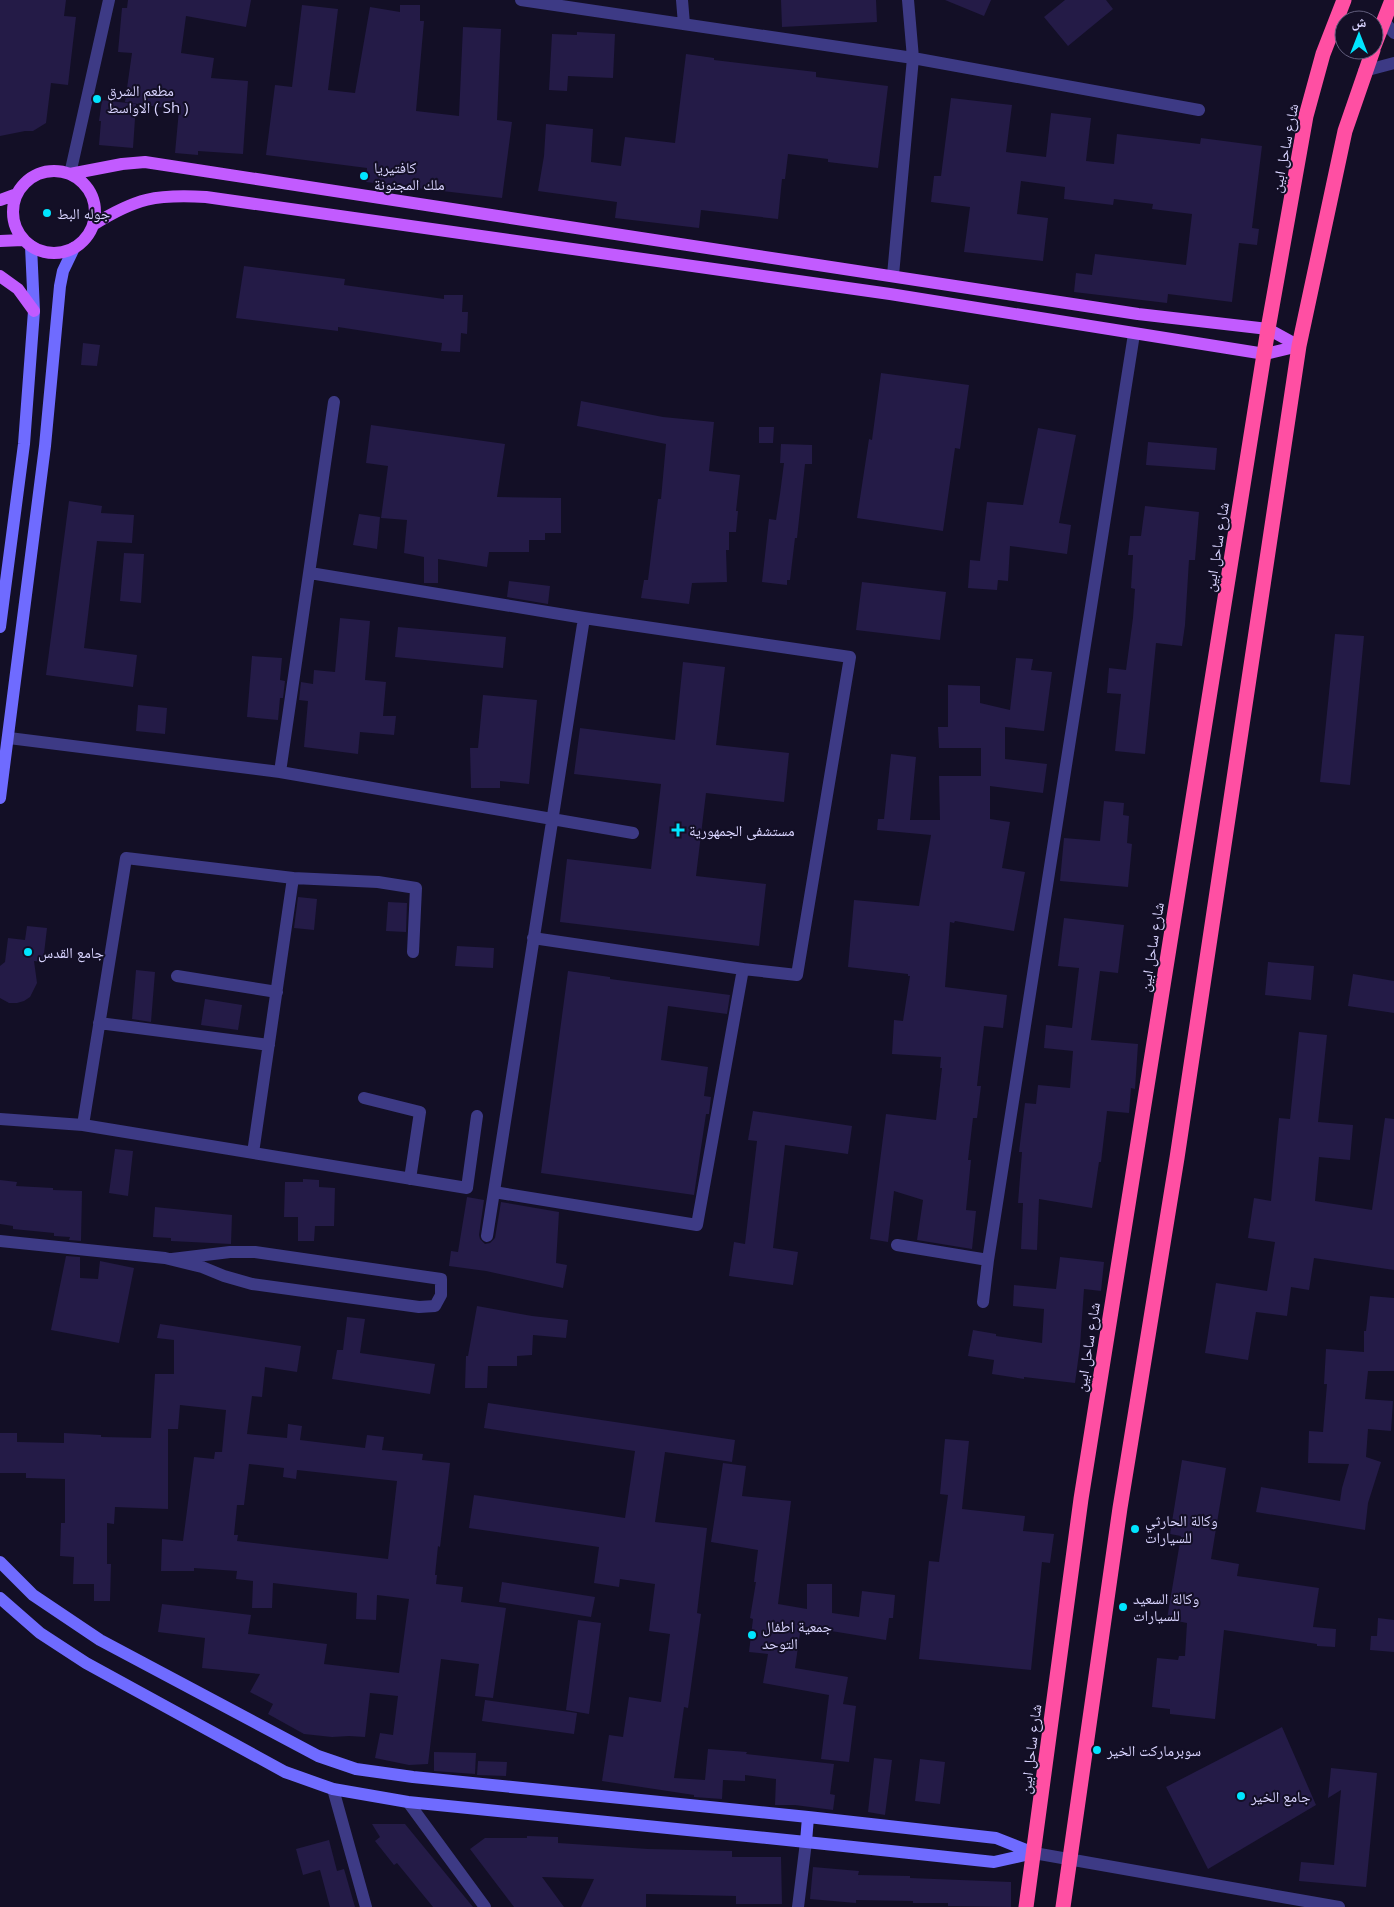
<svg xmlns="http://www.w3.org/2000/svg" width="1394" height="1907" viewBox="0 0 1394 1907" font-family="'Open Sans','Noto Naskh Arabic',sans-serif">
	<rect width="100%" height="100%" fill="#130f26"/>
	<path fill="#241b47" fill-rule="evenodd" d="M0 0H66L64 16 76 17 68 85 51 83 46 123 33 131H25L0 136Z
		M128 0H251L246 27 186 16 181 53 214 58 211 78 248 81 243 154 198 151V155L175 153 179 110 125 102 132 53 118 52 122 8H127Z
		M781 0H876L877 22 782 27Z
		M945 0H991L984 16Z
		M1065 0H1106L1113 9 1068 46 1044 17Z
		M302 5 338 9 328 90 355 93 370 7 400 12V5H420V21H424L416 111 459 116 463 27 501 29 497 120 512 122 502 198 366 182 367 168 266 155 275 85 292 87Z
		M577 32 615 34 613 78 568 76 567 91 549 90 552 34 577 35Z
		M686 54 714 58V60L816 72V77L888 86 878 168 828 162V159L788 154 785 179H782L778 219 701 210 699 228 615 218 617 202 538 191 544 156 546 124 593 129 591 162 621 166 625 137 675 143Z
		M951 98 1012 105 1006 152 1013 153 1046 157 1051 113 1091 118 1086 161 1114 164 1117 134 1200 144 1201 138 1262 146 1252 228 1259 229 1257 245 1239 243 1232 302 1168 294 1167 303 1074 292 1076 273 1092 275 1095 254 1186 265 1192 214 1152 209 1153 204 1114 199 1113 205 1064 199 1065 187 1021 181 1017 214 1048 218 1043 261 964 252 970 207 931 202 934 176H941Z
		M102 100 136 104 133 148 99 145 101 121H99Z
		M244 266 345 279 344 285 444 299V295H463L462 312H468L467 334 461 333 460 352 441 351 442 343 338 327V331L236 318Z
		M83 343 100 345 97 366 81 365Z
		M881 373 969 385 960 449 955 448 943 531 857 518 869 439 872 440Z
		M581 401 663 417 714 422 709 471 740 475 736 511H738L736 532H729V550H726L727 582 692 583 689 604 641 598 644 580H648L658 499H661L666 444 577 426Z
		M371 425 505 444 497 497 561 498V533H545V540H529V552H489L487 567 438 559V583H424V557L404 553 407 520 381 518 388 466 366 463Z
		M759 427H774L773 443H759Z
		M1038 428 1076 435 1059 523 1071 525 1067 554 1010 546 1008 581 998 580 997 590 968 588 970 560 980 561 987 502 1023 505Z
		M1148 442 1217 448 1215 470 1146 465Z
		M781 444 812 445V464H805L797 538H795L790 580H787V585L762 582 769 519 776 520 780 494 784 463H780Z
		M69 501 102 506 101 513 134 515 132 543 97 541 84 648 137 655 133 687 46 675Z
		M1145 506 1199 512 1195 560H1189L1185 625 1182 646 1156 643 1145 754 1115 751 1121 694 1107 693 1109 668 1126 670 1133 618 1135 589 1131 588 1133 555H1128L1130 536H1141Z
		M359 514 380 517 377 549 353 545Z
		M124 553 144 554 141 603 120 601Z
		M509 581 550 586 548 604 507 597Z
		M862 582 946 592 940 640 856 630Z
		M340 618 370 621 365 680 386 682 383 716H396L394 735 360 732 358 754 304 747 308 701 299 700 301 682 313 684 314 670 335 672Z
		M398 627 506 637 503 668 395 657Z
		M1335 634 1364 636 1350 785 1320 782Z
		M252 656 282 658 280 680 285 681 283 698H280L278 720 247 717Z
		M1016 658 1033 659 1031 670 1052 672 1044 731 1005 727V759L1047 764 1043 793 990 786V819L1010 822 1002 868 1025 872 1014 931 955 921 954 923 950 922 945 987 1007 995 1003 1028 984 1026 977 1086H981L977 1118H973L968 1160H971L966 1210 976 1211 972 1249 917 1240 923 1200 894 1191 888 1242 870 1239 886 1114 936 1120 942 1068H940L941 1057 892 1054 894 1020 903 1021 910 976H908V974L848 967 854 900 919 906 931 835 877 830 878 819H884L891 754 916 757 910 820H940L939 776H981V748H939L938 727H948V685L980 686V703L1010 710Z
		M683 662 725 667 716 745 789 753 784 802 706 793 696 876 766 884 759 946 560 922 567 859 651 869 661 784 574 774 580 728 675 740Z
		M483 695 537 700 529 784 500 781V788H471L470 748H478Z
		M138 705 167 708 165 734 136 731Z
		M1104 801 1124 803 1123 815 1129 816 1127 843 1132 844 1128 887 1060 881 1064 838 1100 841Z
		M298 897 317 899 314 930 294 928Z
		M388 902 407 903 406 932 386 931Z
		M1064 918 1124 925 1118 973 1100 971 1091 1040 1138 1044 1135 1089 1131 1088 1129 1113 1107 1111 1101 1162H1099L1092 1208 1039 1199 1037 1250 1021 1249 1023 1203H1018L1022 1152H1019L1025 1103 1036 1104 1038 1085 1070 1088 1073 1051 1044 1048 1046 1025 1072 1028 1079 968 1058 966Z
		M27 926 47 928 43 962 34 961 37 983 30 997 24 1001 17 1003H9L0 998V966L5 962 8 938 25 940Z
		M457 946 494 948 493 968 455 966Z
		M1268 962 1314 966 1311 1000 1265 995Z
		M136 970 155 972 151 1022 132 1019Z
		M568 971 610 977V979L730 995 727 1014 668 1006 661 1060 708 1067 704 1096 711 1097 709 1114H706L694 1195 541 1173Z
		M1353 974 1394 981V1013L1348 1006Z
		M205 999 242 1005 238 1030 201 1025Z
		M1299 1032 1327 1035 1318 1122 1353 1125 1350 1160 1319 1157 1315 1201 1372 1210 1385 1118 1394 1119V1270L1314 1258 1309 1290 1291 1287 1287 1316 1256 1312 1248 1360 1205 1353 1216 1283 1267 1291 1275 1242 1248 1238 1254 1198 1271 1201 1279 1118 1290 1119Z
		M753 1111 852 1126 848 1154 785 1145 773 1248 798 1252 793 1285 729 1276 734 1242 745 1244 757 1141 748 1140Z
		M115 1149 133 1151 128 1196 109 1193Z
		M303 1179 319 1180V1187L335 1188 334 1226H315L314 1241H298V1217H284L285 1182H303Z
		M0 1180 17 1182 16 1186 53 1188V1190L82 1191 81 1241 69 1240 70 1237 54 1236V1233L13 1229V1226L0 1224Z
		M467 1197 484 1200 479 1235 480 1239 485 1244 490 1243 495 1238 501 1202 559 1212 556 1263 567 1265 563 1288 486 1271 449 1266 451 1251 458 1252Z
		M155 1207 232 1215 231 1244 171 1241V1238L153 1237Z
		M66 1256 80 1257V1278L98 1279 100 1261 134 1268 119 1343 51 1330Z
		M1060 1257 1104 1262 1101 1291 1084 1289 1080 1346 1075 1383 1024 1377V1379L992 1374 994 1360 968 1356 973 1330 996 1334V1336L1042 1343 1044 1309 1013 1306 1014 1285 1056 1289Z
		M1370 1296 1394 1298V1371H1368L1365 1399 1393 1401 1391 1431 1368 1429 1366 1457 1381 1462 1368 1503 1365 1530 1256 1512 1261 1487 1340 1501 1342 1488 1349 1464 1308 1463 1309 1431 1323 1432 1327 1384H1324L1326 1349 1364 1352V1331H1366Z
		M477 1306 532 1316 568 1320 566 1338 533 1335 532 1355 517 1356V1366H488L487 1388H465L466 1356H468Z
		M347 1317 365 1319 360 1353 435 1364 430 1394 332 1379 337 1350H343Z
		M160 1324 301 1346 297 1372 265 1367 262 1397 252 1396 247 1434 287 1438 288 1424 302 1426 300 1440 365 1448 367 1435 384 1437 382 1450 423 1454 422 1460 450 1463 440 1547 438 1546 435 1575H437L436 1584 463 1587 461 1602 506 1608 493 1698 475 1696 479 1664 441 1659 428 1764 409 1765 375 1758 380 1733 393 1735 398 1696 370 1693 365 1737 349 1736 332 1737 304 1734 268 1714 273 1704 250 1692 260 1674 202 1668 205 1638 158 1632 162 1604 251 1615 248 1634 327 1644 324 1664 399 1673 409 1599 377 1595 376 1620 356 1619 357 1593 273 1583 272 1608H252L253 1581 236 1579 237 1571 194 1568V1571H161L162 1539 183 1541 194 1457 214 1459 215 1452H222L226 1410 180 1405 178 1429H168V1509L115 1507 114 1524 107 1523V1564H111L110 1601H94V1584H73L74 1557 60 1556 61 1523H65V1479L26 1478V1473H0V1433H17V1442L64 1443V1433L101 1435V1437L151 1438 155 1374H174V1340L157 1338ZM249 1464 284 1468 283 1477 296 1479 297 1470 397 1481 388 1559 237 1541 238 1535H234L237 1505H244Z
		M488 1403 735 1440 732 1462 665 1452 655 1522 707 1528 697 1613 701 1614 688 1708 684 1707 674 1778 705 1780 708 1749 747 1752 746 1754 834 1764 830 1794 835 1795 833 1810 795 1805H775L776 1779 745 1775V1781L723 1780 722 1799 694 1797V1795L602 1781 609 1735 623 1737 629 1697 661 1702 670 1634 649 1631 655 1584 620 1579 619 1587 594 1583 599 1547 469 1528 474 1495 625 1518 635 1451 484 1428Z
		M945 1439 969 1441 962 1509 1025 1516 1023 1531 1054 1534 1050 1563 1042 1562 1031 1670 919 1659 929 1561 939 1562 948 1495 940 1494Z
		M1182 1460 1226 1468 1211 1559 1239 1564 1237 1576 1319 1588 1313 1627 1336 1629 1335 1647 1317 1646V1644L1224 1630 1215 1719 1170 1714V1709L1152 1707 1157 1658 1178 1660 1179 1656H1185L1187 1623 1167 1619 1181 1536 1170 1534Z
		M723 1463 746 1466 742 1496 791 1501 778 1604 807 1609V1584H832V1613L859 1617 862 1591 895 1595 893 1618H889L886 1640 801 1626 795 1668 848 1677 843 1704 856 1706 849 1762 821 1759 829 1695 763 1683 768 1654 749 1652 753 1619 750 1618 756 1582H754L758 1550 711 1542Z
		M502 1582 595 1597 591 1617 499 1602Z
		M1378 1618 1394 1620V1652L1370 1650 1371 1636H1377Z
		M578 1620 601 1623 589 1714 566 1710Z
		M485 1700 577 1713 574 1734 482 1721Z
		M1282 1727 1316 1805 1208 1869 1166 1787Z
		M434 1752 476 1753 475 1774 434 1771Z
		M874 1758 892 1760 885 1815 868 1812Z
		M920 1759 945 1762 940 1804 915 1801Z
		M478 1761 507 1762 506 1776 477 1775Z
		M1331 1768 1377 1773 1366 1887 1299 1881 1301 1862 1334 1865 1341 1790 1328 1798Z
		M372 1824H405L473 1907H433L397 1863 394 1865 375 1841 380 1837Z
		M527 1836 558 1837V1843L648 1849 732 1851V1857H781L782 1904H736V1896L646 1894V1907H581L594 1879 542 1877 564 1907H514L470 1849 485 1838H527Z
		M329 1840 337 1871 344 1869 355 1907H330L320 1870 303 1875 296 1849Z
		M813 1867 859 1871 858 1875 910 1876V1878L1011 1882V1907L948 1906V1903H913V1901L856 1900V1903L810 1899Z"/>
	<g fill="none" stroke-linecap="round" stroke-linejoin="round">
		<path stroke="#3d3a85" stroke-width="12" d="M521 0 913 58 1199 110
			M682 0 684 24
			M1384 21 1394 33
			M1364 71 1394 63
			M70 174 109 0
			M893 275 913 58 908 0
			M310 573 584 618 850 657 797 975 743 969 533 938
			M9 738 280 772 633 833
			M280 772 334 402
			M177 976 277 992
			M99 1023 269 1045
			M364 1098 420 1112 410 1179
			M0 1119 83 1125 467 1188 477 1116
			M83 1125 126 858 293 878 378 882 416 888 413 952
			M253 1153 293 878
			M494 1192 697 1225 743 969
			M487 1236 584 618
			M0 1241 165 1258 202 1267 224 1276 252 1284 419 1307 435 1306 441 1295V1279L255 1252H230L172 1259
			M897 1245 988 1260
			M983 1302 988 1260 1134 334
			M333 1789 366 1907
			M408 1802 485 1907
			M1034 1853 1339 1907
			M798 1907 806 1842"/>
		<path stroke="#6f6bff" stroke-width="12" d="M0 627 24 444 34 311 31 246
			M0 798 45 446 60 286 63 271 74 248
			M0 1562 33 1595 100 1640 318 1756 356 1769 413 1777 808 1817 996 1838 1034 1853
			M0 1598 40 1633 86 1663 285 1772 333 1789 408 1802 806 1842 994 1862 1034 1853
			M806 1842 808 1817"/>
		<path stroke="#c25bff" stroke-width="12" d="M13 212a41 41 0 1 1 82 0a41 41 0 1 1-82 0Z
			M70 174 122 164 145 162 1138 314 1268 329 1299 346
			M0 200 17 194
			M93 225C136 198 156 194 206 197L890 294 1265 354 1299 346
			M0 241 23 240
			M0 276 18 289 34 311"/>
		<path stroke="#ff4fa3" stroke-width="15" d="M1374 46 1392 0
			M1026 1907 1081 1499 1268 329 1306 116 1323 54 1344 0
			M1063 1907 1120 1508 1177 1158 1299 346 1345 131 1373 50"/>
	</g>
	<g fill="#00e5ff" stroke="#130f26" stroke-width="2">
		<circle cx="97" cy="99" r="5"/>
		<circle cx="364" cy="176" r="5"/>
		<circle cx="47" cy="213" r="5"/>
		<path d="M675.5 822.5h5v5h5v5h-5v5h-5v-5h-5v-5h5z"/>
		<circle cx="28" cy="952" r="5"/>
		<circle cx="1135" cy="1529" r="5"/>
		<circle cx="1123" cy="1607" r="5"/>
		<circle cx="752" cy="1635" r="5"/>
		<circle cx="1097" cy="1750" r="5"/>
		<circle cx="1241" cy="1796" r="5"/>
	</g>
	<g text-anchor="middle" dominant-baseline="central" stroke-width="4" stroke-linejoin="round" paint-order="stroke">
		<g font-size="15" fill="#d9d4ff" stroke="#130f26" text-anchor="start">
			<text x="107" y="90">مطعم الشرق<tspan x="107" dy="17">الاواسط ( Sh )</tspan></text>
			<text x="374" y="167">كافتيريا<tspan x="374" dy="17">ملك المجنونة</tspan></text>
			<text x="57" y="213">جوله البط</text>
			<text x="689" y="830">مستشفى الجمهورية</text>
			<text x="38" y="952">جامع القدس</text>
			<text x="1145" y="1520">وكالة الحارثي<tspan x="1145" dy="17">للسيارات</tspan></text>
			<text x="1133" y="1598">وكالة السعيد<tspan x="1133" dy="17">للسيارات</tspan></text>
			<text x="762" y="1626">جمعية اطفال<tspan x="762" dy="17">التوحد</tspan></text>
			<text x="1107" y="1750">سوبرماركت الخير</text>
			<text x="1251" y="1796">جامع الخير</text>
		</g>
		<g font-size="15" fill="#d9d4ff" stroke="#130f26">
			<text transform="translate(1284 148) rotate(-79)">شارع ساحل ابين</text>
			<text transform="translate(1216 547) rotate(-81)">شارع ساحل ابين</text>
			<text transform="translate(1151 947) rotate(-81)">شارع ساحل ابين</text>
			<text transform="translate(1087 1347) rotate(-81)">شارع ساحل ابين</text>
			<text transform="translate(1030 1749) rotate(-83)">شارع ساحل ابين</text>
		</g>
	</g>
	<g transform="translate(1359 35)"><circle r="24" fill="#130f26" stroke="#625e7d"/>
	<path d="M0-4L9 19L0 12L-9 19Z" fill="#00e5ff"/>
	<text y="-8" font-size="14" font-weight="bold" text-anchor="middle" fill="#d9d4ff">ش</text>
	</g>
</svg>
